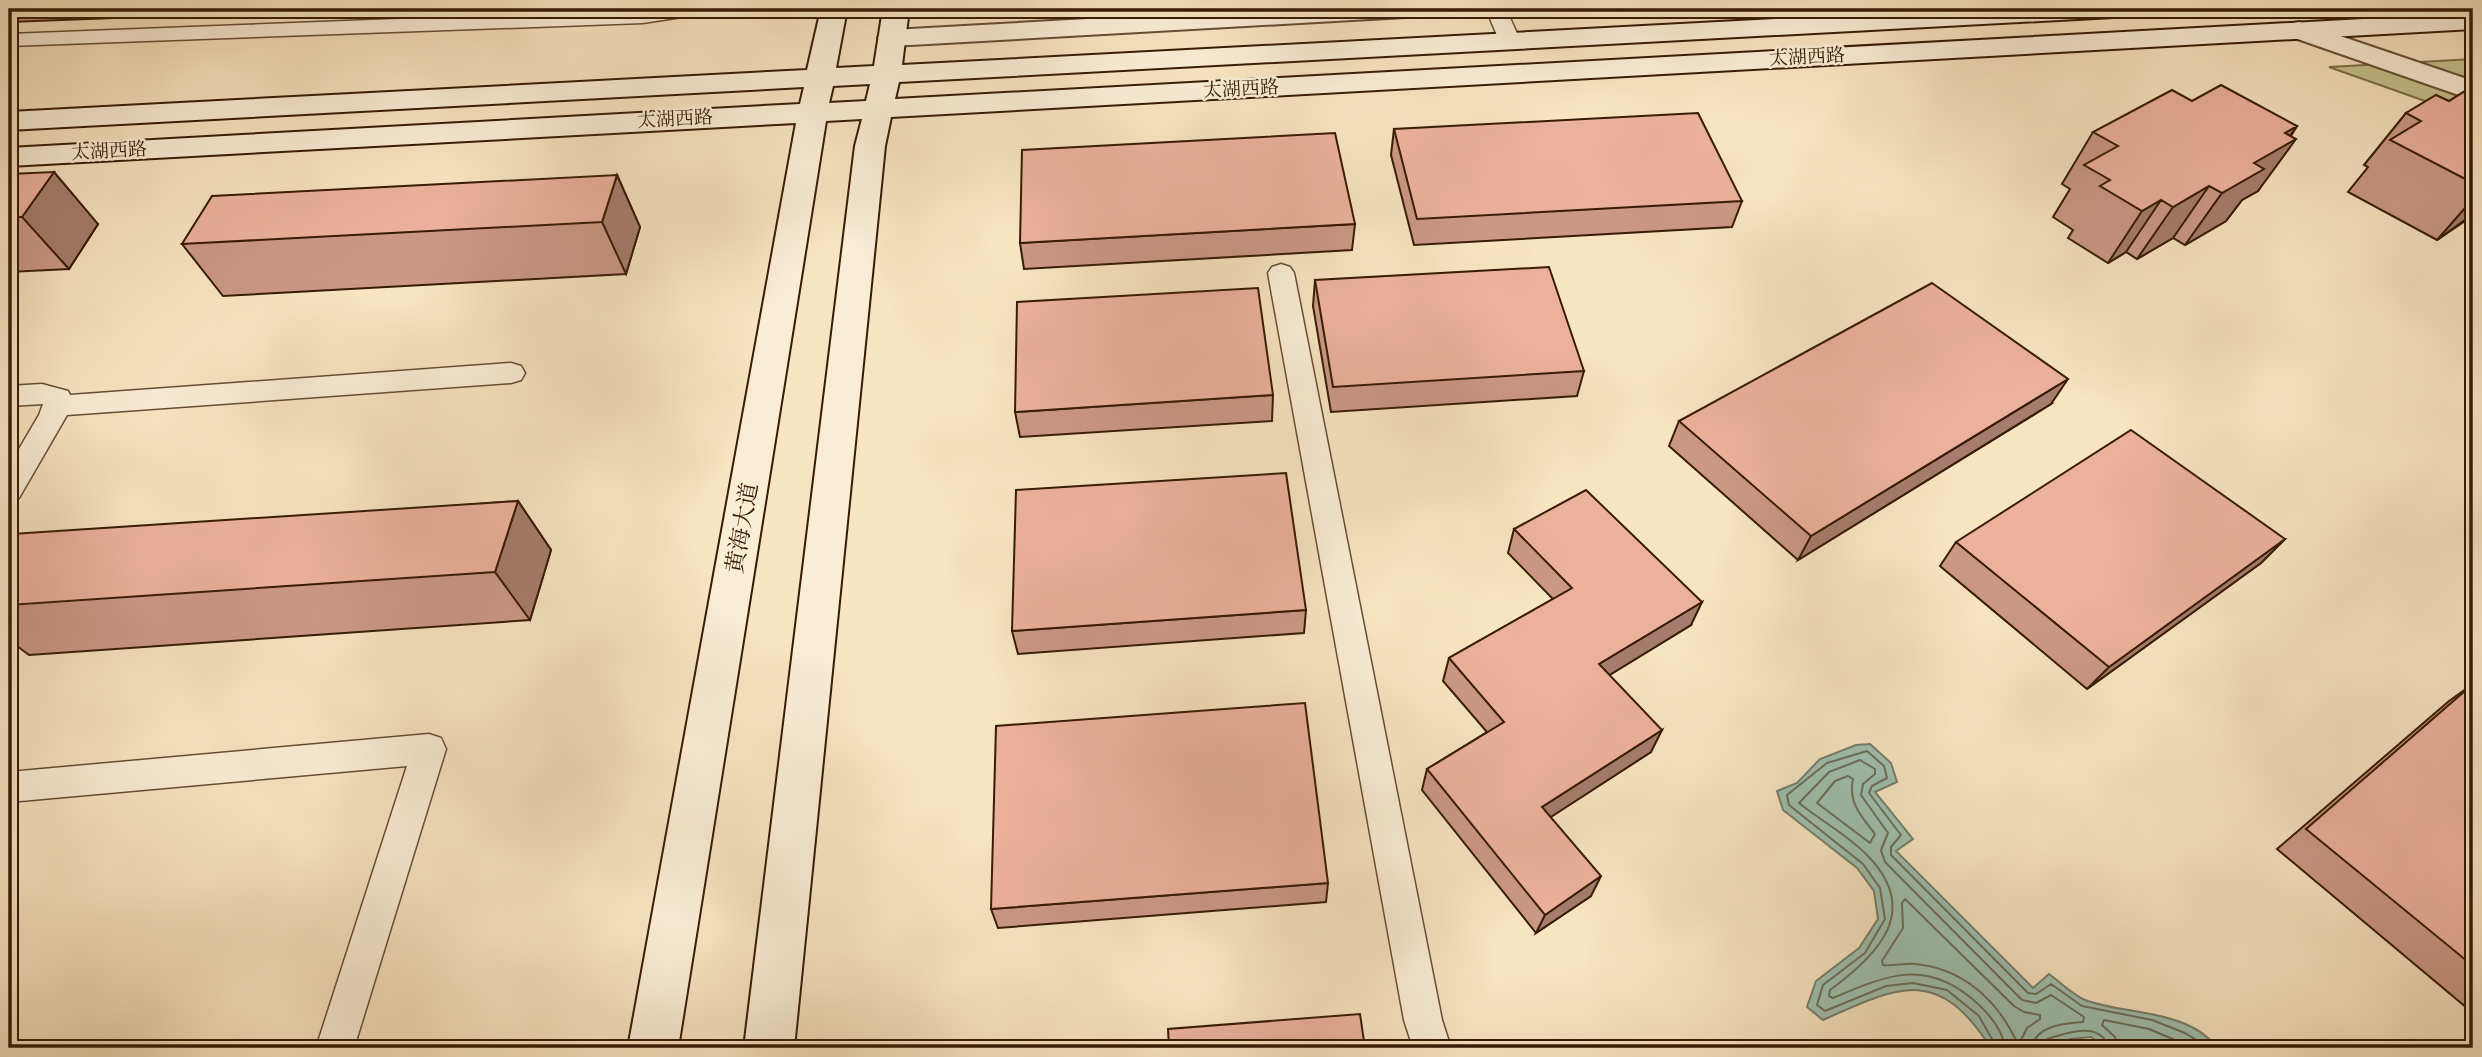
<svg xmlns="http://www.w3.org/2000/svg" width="2482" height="1057" viewBox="0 0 2482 1057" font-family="'IM FELL Double Pica','Noto Serif SC',serif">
	<rect width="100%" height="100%" fill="#f7e4c0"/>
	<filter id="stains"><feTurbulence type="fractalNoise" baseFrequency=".00286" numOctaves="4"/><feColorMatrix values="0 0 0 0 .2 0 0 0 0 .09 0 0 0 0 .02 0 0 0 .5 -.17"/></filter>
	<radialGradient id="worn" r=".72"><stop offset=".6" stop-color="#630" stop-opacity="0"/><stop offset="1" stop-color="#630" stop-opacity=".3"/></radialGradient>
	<path fill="#c5c28d" stroke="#7e6e48" stroke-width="2" d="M2473 59V118L2329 67Z"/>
	<path fill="#9ebfae" stroke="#757d6a" stroke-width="2" d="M1870 744 1891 763 1897 782 1875 792 1913 839 1896 851 2033 988 2049 974C2060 982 2073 995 2085 1000 2125 1015 2189 1009 2217 1048H2106L2091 1037 2071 1039 2040 1048H1991C1938 966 1901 985 1823 1020L1807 1007 1816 981 1859 948 1878 919 1874 891 1857 868 1783 810 1777 791 1797 783 1820 759 1856 745Z"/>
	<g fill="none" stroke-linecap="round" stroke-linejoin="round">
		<path stroke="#6a6d59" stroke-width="2" d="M1848 776 1853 779C1848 803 1861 816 1875 834L1870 843 1817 803 1835 781Z
			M1905 899 2014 1006 2024 1012 2040 1015V1019L2027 1028 2021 1040H2016C1996 999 1963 969 1916 964 1905 963 1894 966 1883 965L1882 961 1903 928 1902 903Z
			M1997 1048 1979 1016 1947 990 1913 983 1886 986 1825 1011 1817 1005 1823 985 1865 953 1885 919 1880 888 1863 864 1789 805 1787 795 1827 763 1867 751 1884 766 1887 778 1872 786 1869 793 1901 835 1891 847V855L2028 993 2036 994 2051 984 2082 1006 2152 1020 2185 1033 2209 1048
			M2005 1048C2003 1030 1990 1015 1977 1003 1927 958 1889 974 1833 998L1829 996 1830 990C1879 954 1921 911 1868 856 1848 835 1821 821 1799 803L1829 772 1860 760 1875 769V774L1863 784 1861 795 1888 833 1881 850 1885 862 2022 1000 2036 1003 2051 995 2084 1017 2083 1022C2062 1024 2037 1025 2031 1048
			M2040 1048 2041 1041C2061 1035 2100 1018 2109 1048
			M2118 1048 2115 1037 2102 1025 2104 1020 2149 1029 2194 1048"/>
		<defs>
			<path id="lane" d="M656 9H705L702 13 695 15 643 23 9 46V34Z
				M1486 9H1506L1520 40 1517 45H1501Z
				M1281 264 1290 267 1294 273 1442 1020 1451 1048H1413L1404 1020 1268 273 1272 267Z
				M511 363 521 366 525 373 521 380 511 383 67 415 19 498 9 501V466L39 415 43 404 9 406V386L42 384 68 391 70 395Z
				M429 734 441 738 446 749 354 1048H316L407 766 9 802V772Z"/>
			<path id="street" d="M1266 9H1418L1415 15 1405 17 892 46 882 44 878 38 882 32 892 30Z
				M2299 22 2473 81V100L2289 36 2285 30 2289 24Z"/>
			<path id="secondary" d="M821 9H847L836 68 874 66 883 9H909L902 65 1966 9H2127L2124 15 2114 17 899 82 895 99 2473 13V29L891 117 885 146 794 1048H744L855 146 862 119 826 121 678 1048H628L796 123 9 166V148L800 104 804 87 9 130V112L807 70ZM870 84 866 101 829 103 833 86Z"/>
		</defs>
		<use href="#lane" stroke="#674d33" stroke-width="3"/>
		<use href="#street" stroke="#674d33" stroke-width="4"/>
		<use href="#secondary" stroke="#371b04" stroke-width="4"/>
		<use href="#lane" fill="#faedd6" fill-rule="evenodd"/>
		<use href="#street" fill="#faedd6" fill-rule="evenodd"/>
		<use href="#secondary" fill="#faedd6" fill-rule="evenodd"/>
	</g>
	<path fill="#cb9886" stroke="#371b04" stroke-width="2" d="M9 9H147L141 17 9 22Z
		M243 9H401L247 15Z
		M2473 86V218L2471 217 2437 240 2348 192 2368 167 2364 165 2406 113 2449 101Z
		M2192 101 2297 126 2258 191 2242 200 2226 221 2185 245 2173 238 2137 259 2126 252 2108 263 2068 238 2073 230 2053 217 2070 189 2062 184 2093 132Z
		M1394 129 1742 201 1732 227 1414 245 1391 155Z
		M9 174 98 224 69 269 9 272Z
		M617 175 640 227 626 274 223 296 182 244Z
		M1355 224 1352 250 1024 269 1020 243Z
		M1315 280 1584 371 1577 396 1331 412 1313 306Z
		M1273 395 1272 421 1020 437 1015 412Z
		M2051 404 1798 560 1669 446 1679 421Z
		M518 501 551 550 530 620 29 655 9 640V539Z
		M1514 529 1691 625 1609 675 1651 752 1550 817 1591 896 1536 933 1422 790 1427 769 1487 732 1443 681 1449 658 1553 599 1508 553Z
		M2285 539 2261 563 2087 689 1940 566 1956 542Z
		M1306 610 1304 633 1018 654 1012 631Z
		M2473 684V1013L2277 849 2449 701Z
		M1328 883 1326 902 998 928 991 909Z"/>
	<path fill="#a57c6d" stroke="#371b04" stroke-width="2" d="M135 9H147L141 17Z
		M2297 126 2283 146 2296 139 2258 191 2242 200 2226 221 2185 245 2222 193 2285 133Z
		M54 172 98 224 69 269 22 217Z
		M617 175 640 227 626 274 602 222Z
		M2209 186 2173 238 2137 259 2173 207Z
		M2473 199V214L2437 240Z
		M2161 200 2126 252 2108 263 2142 211Z
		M2068 379 2051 404 1798 560 1811 536Z
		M518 501 551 550 530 620 495 572Z
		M2285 539 2261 563 2087 689 2109 667Z
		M1702 602 1691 625 1590 687 1599 664Z
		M1662 730 1651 752 1534 828 1542 807Z
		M1601 876 1591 896 1536 933 1545 915Z"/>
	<path fill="#ecb19c" stroke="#371b04" stroke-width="2" d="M2221 85 2297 126 2285 133 2296 139 2254 163 2264 169 2222 193 2209 186 2173 207 2161 200 2142 211 2100 186 2110 180 2084 165 2118 146 2093 132 2172 90 2192 101Z
		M2473 86V183L2390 140 2421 121 2406 113 2436 95 2449 101Z
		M1698 113 1742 201 1417 219 1394 129Z
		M1335 133 1355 224 1020 243 1022 150Z
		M54 172 22 217H9V174Z
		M617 175 602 222 182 244 212 196Z
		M1549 267 1584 371 1333 387 1315 280Z
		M1932 283 2068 379 1811 536 1679 421Z
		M1258 288 1273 395 1015 412 1017 302Z
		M2131 430 2285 539 2109 667 1956 542Z
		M1286 473 1306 610 1012 631 1016 490Z
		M1586 490 1702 602 1599 664 1662 730 1542 807 1601 876 1545 915 1427 769 1504 722 1449 658 1572 588 1514 529Z
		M518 501 495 572 9 605V539L12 534Z
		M2473 684V966L2306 829Z
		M1305 703 1328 883 991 909 996 726Z
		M1360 1014 1365 1048H1169L1168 1029Z"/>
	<g text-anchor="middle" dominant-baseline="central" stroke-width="5" stroke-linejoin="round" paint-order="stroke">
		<g font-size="19" fill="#371b04" stroke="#faedd6">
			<text transform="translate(1807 57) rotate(-3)">太湖西路</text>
			<text transform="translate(1241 89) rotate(-3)">太湖西路</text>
			<text transform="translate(675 119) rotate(-3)">太湖西路</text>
			<text transform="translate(109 151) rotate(-3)">太湖西路</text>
		</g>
		<g font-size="23" fill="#371b04" stroke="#faedd6">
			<text transform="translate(742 528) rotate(-80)">黄海大道</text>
		</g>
	</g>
	<rect width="2482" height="1057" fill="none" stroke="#f7e4c0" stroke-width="35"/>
	<rect x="10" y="10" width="2461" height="1036" fill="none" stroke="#371b04" stroke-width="3.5"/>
	<rect x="18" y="18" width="2447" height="1022" fill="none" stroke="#371b04" stroke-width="2"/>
	<rect width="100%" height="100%" filter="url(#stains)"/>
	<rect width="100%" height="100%" fill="url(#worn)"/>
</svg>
